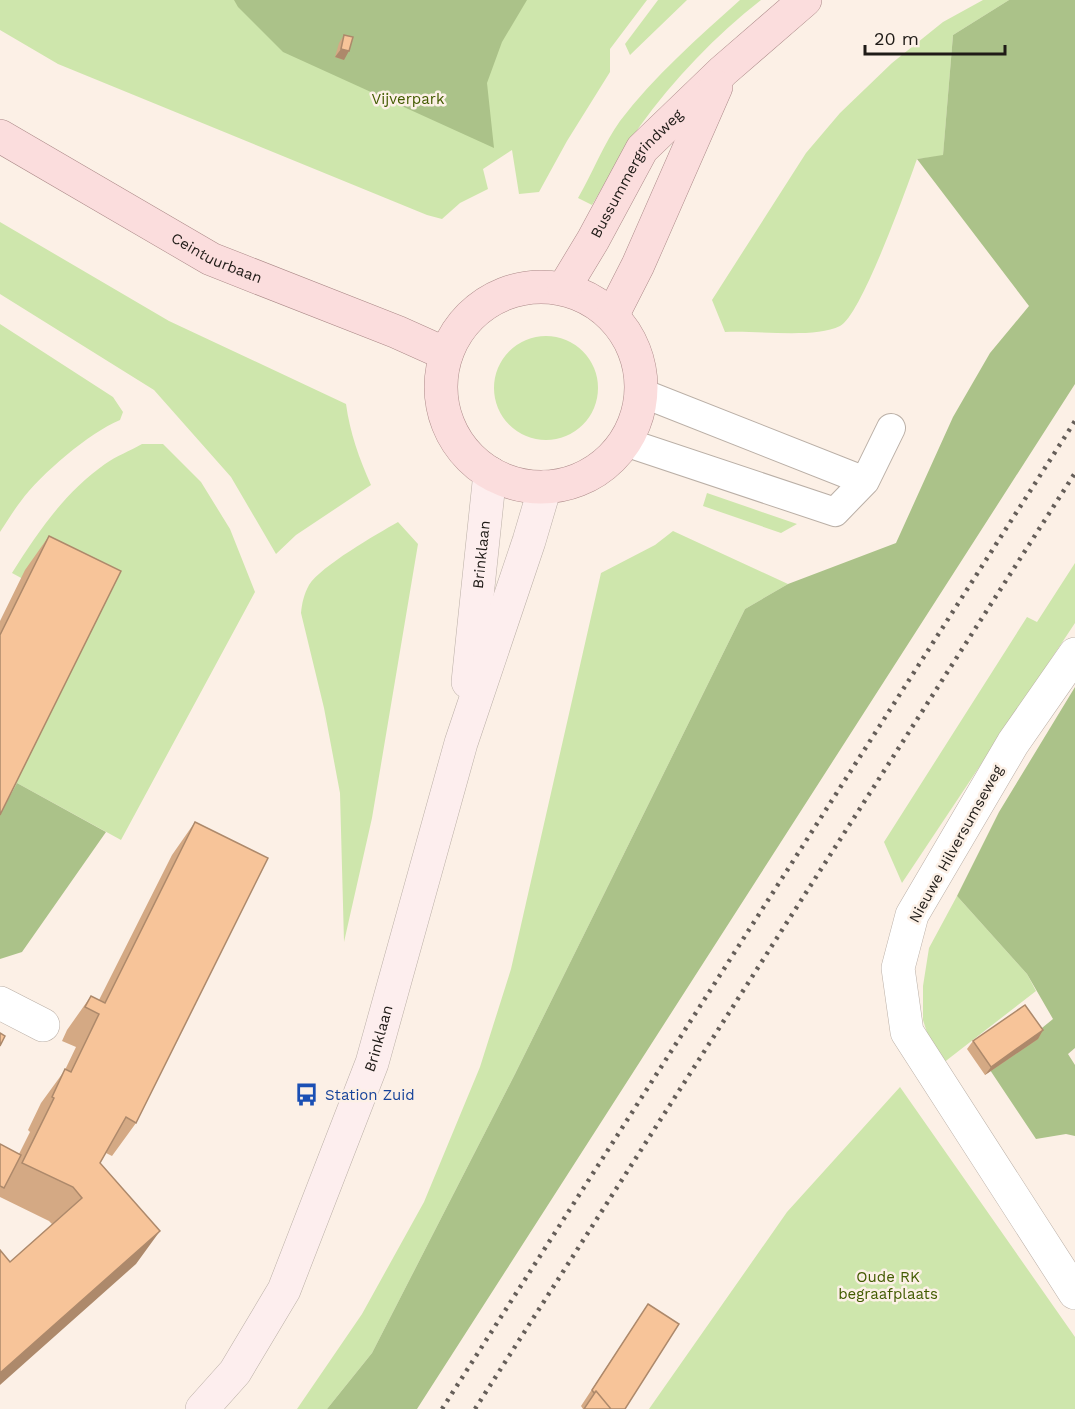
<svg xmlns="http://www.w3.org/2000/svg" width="1075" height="1409" viewBox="0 0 1075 1409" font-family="'Work Sans',sans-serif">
	<rect width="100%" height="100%" fill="#fcf0e6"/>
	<path fill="#cee6ac" d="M0 0H647L610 49V72L567 141 539 192 519 194 512 150 483 169 488 189 460 203 442 219 427 215 58 64 0 30Z
		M658 0H687L630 55 625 44Z
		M740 0H761C715 36 674 79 640 126 622 151 608 179 592 205L578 198C592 174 604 143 620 121 654 76 698 38 740 0Z
		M983 0H1009L953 35 943 156 917 159C907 187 861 316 840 326 814 339 756 330 725 332L712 300 806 153 840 113 892 63 943 22Z
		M0 222 169 321 346 404C350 433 359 458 371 485L296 535 276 554 231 477 154 390 0 294Z
		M0 324 113 397 123 412 120 420C89 433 41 474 21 501 13 511 7 522 0 532Z
		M494 388a52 52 0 1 1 104 0a52 52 0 1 1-104 0Z
		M142 444H163L201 482 230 529 255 592 121 840 17 783 0 814 34 585 12 573C38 532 64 493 105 464 116 456 130 451 142 444Z
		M707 493 797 524 781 533 703 506Z
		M398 522 418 544 372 818 344 942 340 793 324 708 301 613C302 603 304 594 309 585 321 566 377 534 398 522Z
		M673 531 788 584 745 609 515 1074 372 1353 327 1409H297L362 1314 424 1202 480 1067 511 969 601 573 655 545Z
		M1075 563V623L902 883 884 842 1027 617 1037 622Z
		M957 896 1027 974 1036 991 938 1067 923 1020V986L929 948Z
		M900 1087 1075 1337V1409H649L787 1212Z"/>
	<path fill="#abc289" d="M234 0H527L502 42 487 83 494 148 283 52 238 7Z
		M1009 0H1075V384L417 1409H327L372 1353 515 1074 745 609 788 584 896 543 953 417 990 353 1029 306 917 159 943 155 953 35Z
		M1075 687V1048L1068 1054 1075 1065V1136L1066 1134 1036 1139 990 1070 1053 1019 1027 974 957 896 999 812Z
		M17 783 106 832 22 952 0 959V814Z"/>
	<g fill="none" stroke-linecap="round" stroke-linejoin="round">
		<defs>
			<path id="service" d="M642 393 865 481
				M625 442 835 512 865 481 891 428"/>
			<path id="minor" d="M1075 654 1013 743 912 915 898 968 907 1032 1075 1293
				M0 1003 43 1025"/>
			<g id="secondary">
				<path id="s1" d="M468 682 490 473"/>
				<path id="s2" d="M202 1409 235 1372 284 1290 372 1063 461 743 529 541 545 487"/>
			</g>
			<g id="primary">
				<path id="s3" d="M0 136 211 259 397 332 446 354"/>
				<circle cx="541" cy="387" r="100"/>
				<path id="s4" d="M564 288 593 240 642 149 723 71 805 0"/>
				<path d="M612 316 638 265 716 87"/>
			</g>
		</defs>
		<use href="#service" stroke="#baafa6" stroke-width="30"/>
		<use href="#minor" stroke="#baafa6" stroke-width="34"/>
		<use href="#secondary" stroke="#baafa6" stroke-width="34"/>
		<use href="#primary" stroke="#ac8a89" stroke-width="34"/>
		<use href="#service" stroke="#fff" stroke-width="28"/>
		<use href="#minor" stroke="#fff" stroke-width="33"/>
		<use href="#secondary" stroke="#fdeeee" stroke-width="33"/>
		<use href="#primary" stroke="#fbdddd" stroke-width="33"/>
		<path stroke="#655e59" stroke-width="4.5" stroke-dasharray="3 6" stroke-linecap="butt" d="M442 1409 1075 421
			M475 1409 1075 473"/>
	</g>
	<path fill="#d4a984" d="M344 35V60L335 57 339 43Z
		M49 536 0 815V621L25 570Z
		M195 822 136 1123 112 1156 106 1153 100 1163 136 1264 10 1262 52 1224 49 1221 0 1197V1144L19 1154 30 1132 28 1130 41 1103 65 1070 76 1047 62 1041 67 1030 91 996 99 1000 172 855Z
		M1043 1030 1038 1039 985 1075 967 1049 973 1041Z
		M648 1304 625 1409H583L581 1406Z"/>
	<path fill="#ad896b" d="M341 49 349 51 344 60 335 57Z
		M1043 1030 1038 1039 985 1075 991 1067Z
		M160 1231 136 1264 0 1385V1373Z"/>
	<path fill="#f7c499" stroke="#ad896b" stroke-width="1.5" d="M344 35 353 37 349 51 341 49Z
		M49 536 121 571 0 815V635Z
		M195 822 268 858 136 1123 126 1117 100 1163 160 1231 0 1373V1250L10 1262 82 1198 73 1187 22 1163 54 1098 52 1097 65 1069 71 1072 99 1014 85 1007 91 996 105 1003Z
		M1025 1005 1043 1030 991 1067 973 1041Z
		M0 1033 5 1036 0 1046Z
		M0 1144 21 1155 4 1188 0 1186Z
		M648 1304 679 1324 625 1409H611L596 1391 594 1393 592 1390Z
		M596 1391 611 1409H584Z"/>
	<defs>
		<symbol id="bus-bare" viewBox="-9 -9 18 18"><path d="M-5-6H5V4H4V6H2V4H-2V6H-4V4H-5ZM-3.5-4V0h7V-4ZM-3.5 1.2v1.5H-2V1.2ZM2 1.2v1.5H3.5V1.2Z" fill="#1a4fb4" stroke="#fcf0e6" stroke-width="2.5" paint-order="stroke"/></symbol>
	</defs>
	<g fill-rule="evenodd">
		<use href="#bus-bare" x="290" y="1078" width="33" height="33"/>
	</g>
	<g text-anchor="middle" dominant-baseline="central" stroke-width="5" stroke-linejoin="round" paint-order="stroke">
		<g font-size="15" fill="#425b00" stroke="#fcf0e6">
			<text x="408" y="99">Vijverpark</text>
			<text x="888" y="1277">Oude RK<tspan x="888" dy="17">begraafplaats</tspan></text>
		</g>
		<g font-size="15" fill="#1f1b17" stroke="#fcf0e6">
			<text stroke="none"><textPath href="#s4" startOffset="136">Bussummergrindweg</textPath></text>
			<text stroke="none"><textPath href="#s3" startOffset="249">Ceintuurbaan</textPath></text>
			<text stroke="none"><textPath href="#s1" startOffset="128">Brinklaan</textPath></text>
			<text transform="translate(956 844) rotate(-61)">Nieuwe Hilversumseweg</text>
			<text stroke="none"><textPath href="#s2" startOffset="414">Brinklaan</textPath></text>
		</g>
		<g font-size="15" fill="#164399" stroke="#fcf0e6" text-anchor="start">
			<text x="325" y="1095">Station Zuid</text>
		</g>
	</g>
	<path d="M865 45v9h140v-9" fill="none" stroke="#1f1b17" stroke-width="3"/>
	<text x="874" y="45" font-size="18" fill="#1f1b17" stroke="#fcf0e6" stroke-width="4.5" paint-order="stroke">20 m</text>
</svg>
